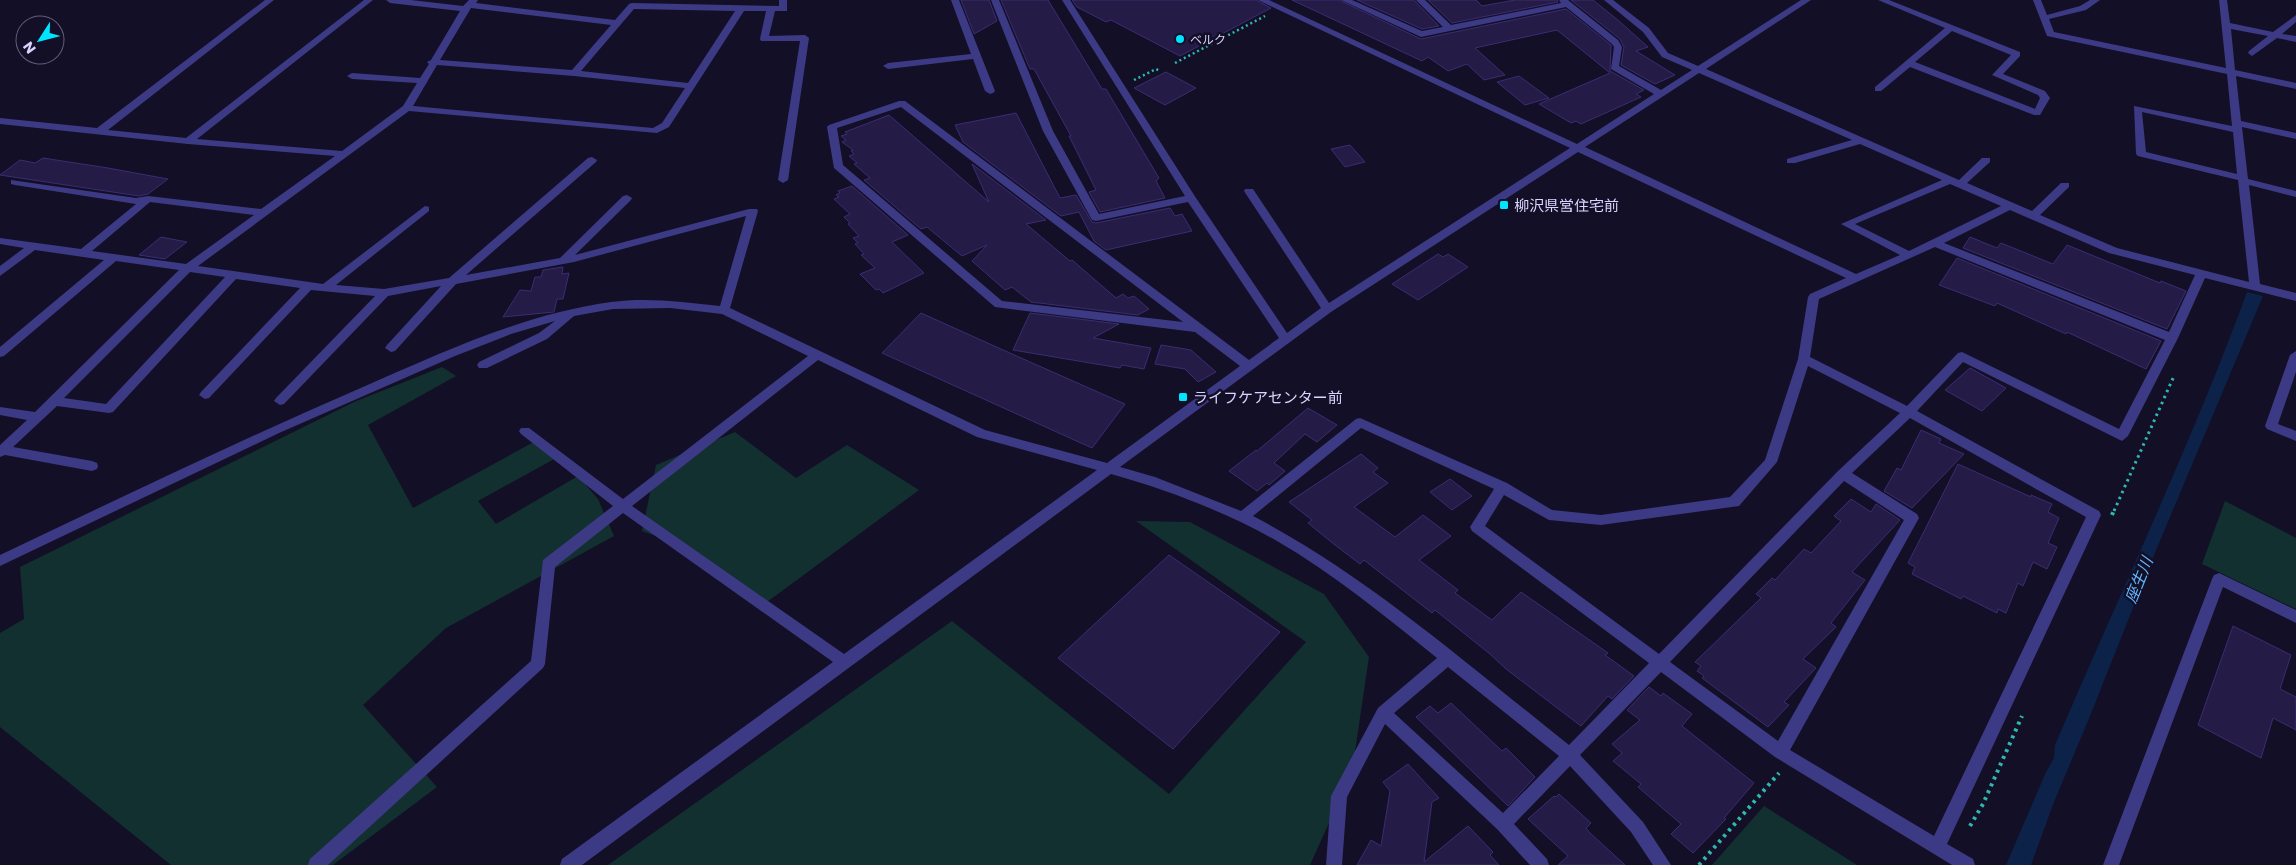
<svg xmlns="http://www.w3.org/2000/svg" width="2296" height="865" viewBox="0 0 2296 865" font-family="Poppins,'Noto Sans JP',sans-serif">
	<rect width="100%" height="100%" fill="#130f26"/>
	<path fill="#12302f" d="M442 367 456 376 368 425 413 508 539 439 556 458 478 501 496 524 578 476 598 499 614 536 446 628 363 705 437 787 333 865H171L0 727V633L24 619 20 567 354 402Z
		M735 432 796 478 847 445 919 490 767 602 696 551 642 531 656 465Z
		M2225 501 2296 538V609L2202 564Z
		M1136 521 1190 522 1324 594 1369 657 1352 772 1310 865H608L952 621 1169 794 1306 642Z
		M1764 806 1857 865H1712Z"/>
	<path fill="#0c2248" d="M2247 292 2263 296 2154 555 2088 721 2054 802 2031 865H2006L2046 772 2054 758 2055 745C2120 593 2190 447 2247 292Z"/>
	<path fill="#241b47" stroke="#3b2d73" d="M961 0H989L997 21 974 34Z
		M1001 0H1048L1102 89H1106L1159 178 1156 181 1165 198 1100 212 1089 192 1096 190 1069 136H1071L1034 69H1030Z
		M1072 0H1256L1271 8 1180 56 1111 20 1106 22 1077 7Z
		M1292 0H1339L1421 39 1566 9 1611 45 1610 71 1644 90 1636 94 1641 97 1581 124 1576 121 1571 123 1539 104 1610 73 1557 30 1475 48 1505 75 1484 80 1467 64 1448 71 1428 57 1422 61Z
		M1357 0H1414L1439 26 1422 29Z
		M1428 0H1476L1482 6 1515 0H1557L1558 2 1452 23Z
		M1571 0H1593L1619 21 1648 47 1636 51 1675 75 1655 84 1621 65 1624 47 1620 39Z
		M1166 72 1196 88 1165 105 1134 88Z
		M1519 76 1549 98 1525 105 1497 82Z
		M1016 113 1060 198 1076 195 1092 222 1096 223 1170 208 1175 216 1182 214 1192 231 1106 250 1094 241 1079 212 1061 216 963 142 955 125Z
		M889 115 989 202 972 164 1046 220 1026 224 1070 261 1072 260 1116 298 1123 294 1128 298 1134 296 1149 309 1138 315 1031 302 1012 287 1005 290 972 261 987 245 962 256 927 227 921 229 864 180 870 178 854 164 857 163 849 156 854 154 851 151 853 150 842 142 846 140 841 136 847 134 845 132Z
		M1350 145 1365 162 1345 167 1331 149Z
		M43 158 108 168 168 179 148 194 139 196 0 175 20 160 35 163Z
		M852 186 908 235 892 242 924 273 883 293 879 289 876 290 860 274 875 268 861 255 864 254 855 244 858 243 853 238 859 236 848 224 850 223 844 217 850 214 834 199 839 197 836 195 840 193 838 191Z
		M161 237 187 242 165 259 139 255Z
		M1970 237 1997 248 2001 243 2053 264 2067 245 2160 283 2161 281 2186 291 2167 329 1963 248Z
		M1438 254 1443 257 1448 254 1468 267 1418 300 1392 284Z
		M1957 258 2161 341 2146 369 2067 332 2066 334 1997 303 1995 306 1939 285Z
		M563 267 562 274 569 273 563 299H557L554 312 503 317 520 290 531 291 535 277H541L543 270Z
		M921 313 1012 354 1125 404 1092 448 882 353Z
		M1030 313 1119 324 1093 338 1151 348 1144 369 1122 365 1120 368 1013 350Z
		M1161 345 1191 350 1216 372 1198 382 1185 369 1155 364Z
		M1970 368 2006 388 1982 411 1945 390Z
		M1308 408 1337 425 1317 442 1305 434 1274 463 1285 471 1269 485 1267 483 1257 491 1229 471 1256 450 1257 451Z
		M1921 430 1941 439 1939 443 1964 454 1912 508 1884 491 1897 468 1901 470Z
		M1361 454 1378 468 1373 472 1388 483 1354 507 1395 537 1423 515 1451 536 1419 560 1458 590 1455 593 1492 620 1521 592 1608 653 1605 655 1634 676 1612 699 1608 696 1581 726 1506 669 1490 654 1435 610 1432 613 1364 560 1360 564 1335 545 1308 523 1312 520 1289 502Z
		M1958 464 2031 497V495L2052 504 2048 512 2059 518 2048 543 2057 547 2047 569 2033 562 2023 586 2018 583 2006 613 1998 609 1997 613 1963 596 1961 599 1912 574 1915 567 1908 563Z
		M1450 479 1472 496 1452 510 1430 492Z
		M1851 499 1871 512 1876 504 1900 520 1852 572 1865 580 1831 623 1836 627 1803 659 1816 668 1784 702 1789 705 1768 727 1702 678 1704 676 1697 671 1701 666 1695 662 1761 598 1756 594 1772 578 1775 580 1804 549 1811 553 1841 521 1834 516Z
		M1169 555 1280 632 1173 749 1058 658Z
		M2233 626 2291 655 2280 689 2296 697V730L2273 718 2261 758 2198 725Z
		M1649 687 1661 696 1663 693 1692 714 1682 726 1754 783 1724 818 1726 819 1693 853 1671 834 1681 824 1638 787 1641 784 1613 761 1622 753 1612 744 1640 720 1627 710Z
		M1451 703 1502 751 1506 748 1535 777 1508 806 1416 717 1430 706 1438 713Z
		M1408 764 1439 798 1432 802 1424 862 1468 826 1493 852 1490 855 1499 865H1357L1371 840 1381 846 1390 791 1383 782Z
		M1559 794 1591 823 1586 828 1589 832 1625 865H1558L1568 856 1528 819 1554 796 1556 797Z"/>
	<g fill="none" stroke-linecap="round" stroke-linejoin="round">
		<path stroke="#2fb8b0" stroke-width="2.5" stroke-dasharray="2 3" stroke-linecap="butt" d="M1175 63 1265 16
			M1134 80 1156 69 1160 71"/>
		<path stroke="#2fb8b0" stroke-width="3" stroke-dasharray="2.5 4" stroke-linecap="butt" d="M2114 511 2174 376"/>
		<path stroke="#2fb8b0" stroke-width="4" stroke-dasharray="3 4.5" stroke-linecap="butt" d="M2112 515 2114 510
			M1970 826 1983 804 2022 716
			M1699 865 1779 773"/>
		<path fill="#3d3a85" fill-rule="evenodd" d="M265 0H274L108 130 186 138 364 0H373L197 139 342 151 403 106 417 83 352 79 347 76 352 73 420 78 429 64 427 62 431 60 460 11 390 3 386 0H411L463 6 469 0H478L476 3 615 20 629 4 632 3 779 6V0H787V11H775L769 36 805 35 809 38 788 180 783 183 778 180 800 41H761L760 39 766 11H744L669 127 657 133 409 111 198 266 323 284 425 206 429 207V211L336 285 384 289 449 278 588 158 592 157 597 160 596 162 466 275 560 258 623 196 627 195 632 198 631 200 575 255 749 209H757L758 211 730 308 985 430 1107 463 1240 366 1195 332 995 307 834 168 827 127 829 125 899 101H905L1249 360 1279 338 1188 202 1096 221 1092 220 1043 131 991 0H999L1053 131 1099 214 1185 196 1062 0H1070L1196 198 1287 333 1321 308 1244 191 1245 189H1253L1329 303 1570 148 1258 0H1269L1577 144 1654 94 1611 69 1614 47 1612 44 1566 7 1421 37 1341 0H1352L1422 31 1443 27 1416 0H1425L1451 25 1561 3 1559 0H1568L1618 40 1622 47 1619 66 1661 90 1692 70 1662 57 1643 32 1604 0H1613L1649 28 1668 53 1698 66 1801 0H1811L1706 69 1959 180 1982 158H1990V162L1967 183 2032 211 2061 183H2069V187L2040 215 2117 248 2249 282 2238 180 2138 156 2136 154 2134 106 2232 126 2227 74 2047 36 2033 0H2041L2047 15 2080 6 2090 0H2100L2086 10 2049 19 2054 32 2226 68 2219 0H2227L2230 23 2273 32 2296 15V22L2282 34 2296 36V42L2277 38 2252 56 2248 53 2249 51 2268 36 2231 29 2235 70 2296 83V89L2236 76 2241 121 2296 133V139L2242 127 2248 179 2296 191V197L2249 185 2260 284 2296 293V301L2205 278 2178 338 2128 436 2122 441 1963 362 1917 411 2099 511 2101 515 1947 844 1973 859 1975 865H1952L1775 757 1661 672 1580 755 1643 822 1671 865H1653L1631 832 1570 766 1514 824 1547 859 1549 865H1530L1497 829 1385 724 1347 797 1342 865H1326L1331 796 1378 708 1437 658C1386 617 1334 574 1277 541 1226 512 1168 490 1111 474L582 865H560L562 859 833 662 623 513 555 567 545 664 543 668 328 865H308L310 859 531 661 543 560 613 506 521 434 519 431 521 428H529L623 499 808 356 722 314 670 308 613 309 574 316 547 339 487 368H479L477 365 479 362 539 333 555 321 511 334 455 356 279 433 0 566V555C120 498 240 440 363 387 443 352 524 314 611 302 647 297 684 302 720 306L746 216 574 262 456 284 395 351 391 352 385 348 387 345 441 286 388 296 284 404 280 405 274 401 276 398 375 296 311 290 209 398 205 399 199 395 201 392 300 288 236 279 113 412 109 413 57 406 13 447 92 461 97 463 98 466 97 469 92 471 5 455 0 457V445L27 420 0 415V407L35 412 179 270 116 261 4 356 0 357V347L104 260 35 250 0 276V266L24 248 0 244V238L81 249 136 204 15 185 11 184V180L136 198 148 196 261 209 335 156 188 144 0 124V118L97 128ZM471 8 611 25 572 70 440 60ZM634 9 735 11 688 83 581 71ZM437 65 574 76 685 88 662 123 653 128 413 106ZM1699 73 1852 140 1787 159V163H1795L1860 144 1942 180 1841 224 1900 255 1856 274 1585 147ZM901 107 1183 322 1002 301 843 165 837 128ZM2142 112 2233 132 2237 174 2146 152ZM1578 152 1846 278 1810 294 1808 297 1798 359 1765 460 1730 497 1601 515 1552 510 1507 483 1360 418 1356 419 1241 511 1155 477 1120 467 1331 312ZM1950 184 2001 206 1909 251 1855 224ZM150 202 254 215 186 264 92 251ZM2010 210 2109 253 2195 275 2169 332 1944 243ZM1935 247 2165 340 2119 429 1962 352 1958 353 1907 406 1810 357 1819 299ZM190 272 225 277 106 404 64 398ZM818 360 977 437 1097 470 844 654 632 506ZM1808 366 1900 413 1838 471 1659 654 1485 526 1504 495 1549 520 1601 525 1739 506 1777 462ZM1910 418 2086 517 1934 836 1790 750 1919 518 1917 514 1852 473ZM1361 428 1494 489 1470 527 1472 531 1649 663 1569 745C1468 665 1368 576 1253 516ZM1844 481 1904 520 1778 741 1670 662ZM1448 667 1559 756 1503 813 1394 713Z
			M951 0H959L995 91 993 93 990 94 985 91 973 59 888 69 883 66 888 63 971 54Z
			M1878 0H1889L2020 52V56L2003 74 2045 91 2050 98 2040 115H2034L1910 67 1881 91H1875V87L1945 28ZM1952 31 2011 55 1992 75 2038 95 2040 98 2035 109 1915 62Z
			M2296 351V372L2278 424 2296 431V441L2267 429 2265 426 2290 355Z
			M2219 573 2296 610V623L2223 587 2119 865H2103L2212 579 2214 575Z"/>
	</g>
	<g fill="#00e5ff" stroke="#130f26" stroke-width="2">
		<circle cx="1180" cy="39" r="5"/>
		<rect x="1499" y="200" width="10" height="10" rx="2.5"/>
		<rect x="1178" y="392" width="10" height="10" rx="2.5"/>
	</g>
	<g text-anchor="middle" dominant-baseline="central" stroke-width="5" stroke-linejoin="round" paint-order="stroke">
		<g font-size="12" fill="#d9d4ff" stroke="#130f26" text-anchor="start">
			<text x="1190" y="39">ベルク</text>
		</g>
		<g font-size="15" fill="#d9d4ff" stroke="#130f26" text-anchor="start">
			<text x="1514" y="205">柳沢県営住宅前</text>
			<text x="1193" y="397">ライフケアセンター前</text>
		</g>
		<g font-size="16" font-style="italic" fill="#62b6ff" stroke="#130f26">
			<text transform="translate(2139 580) rotate(-68)">座生川</text>
		</g>
	</g>
	<g transform="translate(40 40) rotate(234)"><circle r="24" fill="#130f26" stroke="#625e7d"/>
	<path d="M0-4L9 19L0 12L-9 19Z" fill="#00e5ff"/>
	<text y="-8" font-size="14" font-weight="bold" text-anchor="middle" fill="#d9d4ff">N</text>
	</g>
</svg>
